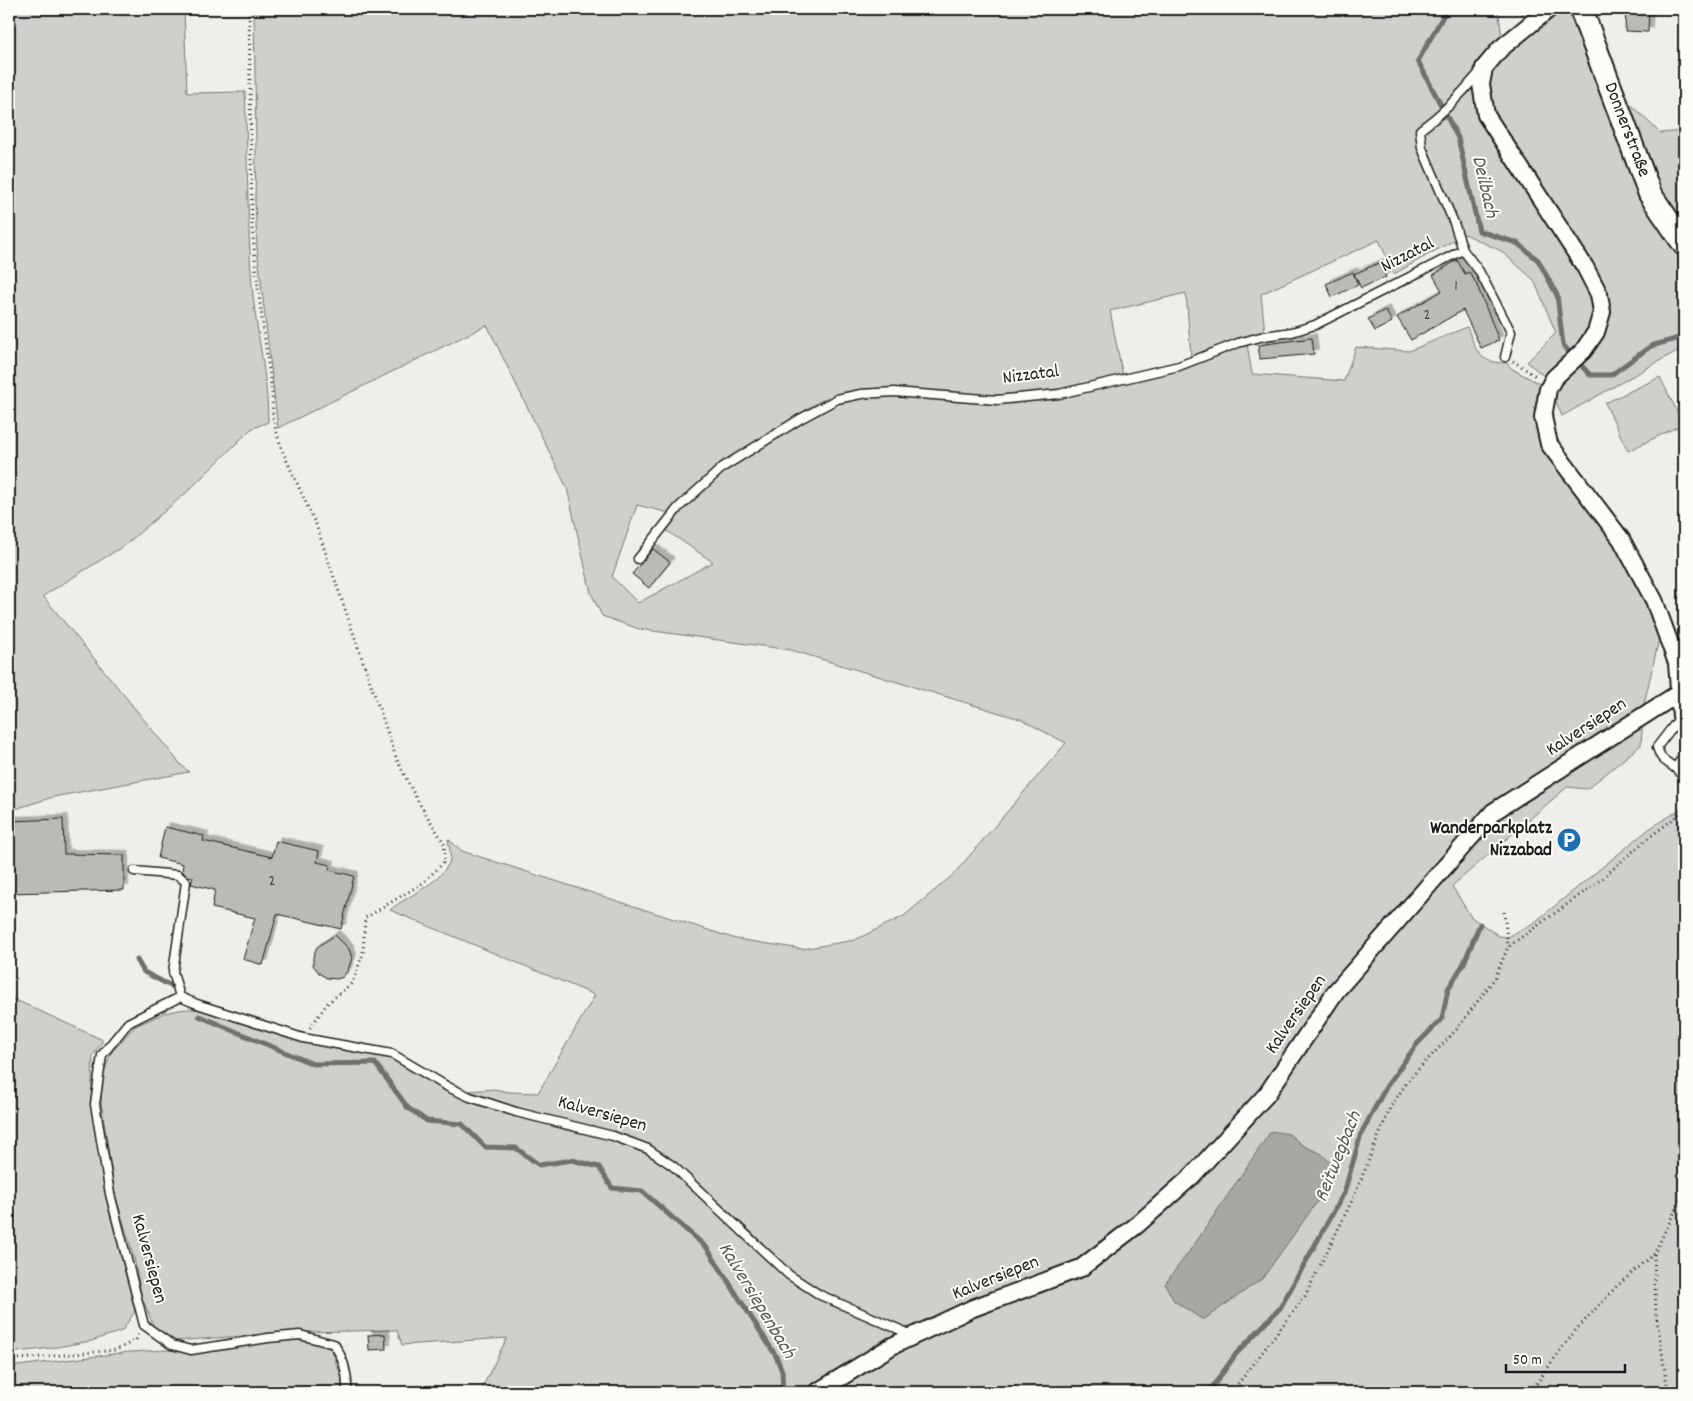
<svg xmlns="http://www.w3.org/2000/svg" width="1693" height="1401" viewBox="0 0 1693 1401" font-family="Dekko,sans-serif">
	<defs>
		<filter id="shadow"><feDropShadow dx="4.5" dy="-4.5" stdDeviation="0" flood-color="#0004"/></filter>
	</defs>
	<rect width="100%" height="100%" fill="#f0eeea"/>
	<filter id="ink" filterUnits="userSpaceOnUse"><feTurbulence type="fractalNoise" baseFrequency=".02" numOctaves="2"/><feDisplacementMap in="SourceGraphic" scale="10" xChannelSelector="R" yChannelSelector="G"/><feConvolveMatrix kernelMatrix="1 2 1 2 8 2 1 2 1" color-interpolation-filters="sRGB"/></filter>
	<g filter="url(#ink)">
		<path fill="#d0cfcc" stroke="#767674" d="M9 9H184L187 93 245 92C248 157 247 222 252 286 256 332 268 376 268 422L251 429 187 492 125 545 43 596 181 765 189 772 53 797 9 811Z
			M254 9H1498L1502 36 1524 18 1520 9H1586L1619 93 1660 133 1684 131V347L1562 416 1546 378 1527 362 1556 333 1534 280 1501 251 1465 234 1394 274 1379 240 1261 294 1265 333 1191 357 1186 293 1110 311 1123 377 1058 392 998 399 895 390 862 391 836 396 818 402 731 458 709 475 669 513 637 505 612 577 638 603 713 562 664 529 680 508 725 467 834 403 860 397 894 393 998 402 1059 395 1182 368 1247 344 1252 374 1344 381 1356 347 1409 351 1467 327C1477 351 1477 363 1507 363L1512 369 1544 386 1540 417 1546 444 1620 547 1650 606 1660 635 1644 704 1641 745 1587 789 1567 787 1452 886 1471 917 1499 936 1508 937 1535 922 1649 829 1684 807V1392H480L507 1338 402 1345 397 1330 301 1332 173 1341 155 1329 142 1298 134 1258 115 1194 101 1102 103 1074 111 1053 134 1027 164 1013 185 1009 209 1010 303 1040 391 1056 446 1089 468 1100 566 1130 611 1139 649 1153 652 1145 526 1110 469 1091 494 1089 509 1092 538 1093 595 995 390 910C408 895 438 885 449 863 452 856 449 847 448 839L462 851 736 939 802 949 855 940 904 916 953 875 1066 743 1020 719 791 650 639 629 602 616 591 593 567 488 487 325 278 428 257 248 255 202 256 145Z
			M1660 377 1683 424 1628 451 1605 403Z
			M9 997 103 1040 93 1056 91 1106 106 1198 135 1311 122 1331 91 1341 51 1348 9 1353Z
			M299 1340 318 1343 331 1349 342 1378 343 1392H9V1367L130 1352 166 1350 192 1352 265 1342Z"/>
		<path fill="#a8a7a3" stroke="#706f6d" d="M1271 1131 1289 1134 1302 1145 1322 1154 1337 1170 1332 1181 1262 1279 1203 1320 1174 1301 1165 1284 1196 1242Z"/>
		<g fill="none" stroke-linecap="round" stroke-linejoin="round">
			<path stroke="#706f6d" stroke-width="5" d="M1447 9 1418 61 1458 138 1479 231 1517 243 1538 260 1557 295 1563 345 1590 375H1611L1651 346 1679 338 1684 346
				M137 960 144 972 171 986
				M199 1016 313 1064 375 1063 408 1108 427 1121 462 1124 485 1147 516 1148 539 1165 572 1160 599 1167 612 1188 642 1191 707 1248 776 1356 782 1371 783 1392
				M1209 1392 1236 1354 1280 1308 1344 1193 1361 1134 1386 1087 1417 1044 1442 1019 1448 989 1464 963 1480 924"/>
		</g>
		<path fill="#bbbab6" stroke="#1c1c1c" filter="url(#shadow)" d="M1626 9H1649L1648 32 1625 31Z
			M1457 260 1465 274 1469 272 1476 283 1499 340 1481 348 1463 310 1411 340 1397 317 1442 291 1433 275Z
			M1379 263 1386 277 1361 288 1354 274Z
			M1353 272 1358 285 1332 297 1326 284Z
			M1385 310 1392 322 1375 331 1368 319Z
			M1312 338 1314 354 1260 359 1258 345Z
			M653 549 670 562 649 588 632 574Z
			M63 819 64 854 124 855V890L9 893V821Z
			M165 827 204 836 203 841 272 857 276 841 319 851 317 862 330 865 329 870 354 876 341 929 277 914 263 965 243 959 255 918 212 908 215 890 191 884 193 877 187 876 182 871 183 864 158 858Z
			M335 935 349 949 352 958 348 970 343 977 337 979 327 978 320 974 313 965V957L317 947Z
			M385 1334 386 1349 369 1350 368 1335Z"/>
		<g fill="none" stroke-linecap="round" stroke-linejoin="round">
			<defs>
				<path id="service" d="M1463 250 1454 223 1422 148 1420 130C1442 114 1461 95 1479 73
					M638 559 678 508 723 467 800 419 837 399 861 394 894 392 997 400 1059 394 1179 366 1238 343 1264 336 1292 332 1315 325 1463 250 1479 271 1511 332 1505 357
					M1681 716 1657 747C1662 763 1665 759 1676 769 1679 771 1681 775 1684 778
					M1681 716 1684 728
					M1676 768 1684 754
					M134 871 178 875 186 882 173 972 180 997 197 1004 303 1038 392 1054 448 1087 470 1097 516 1112 613 1136 648 1149 673 1166 789 1275 820 1295 912 1335
					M180 997 128 1023 102 1055 95 1104 110 1194 144 1325 172 1345 191 1350 268 1338 300 1335 334 1344C344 1359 348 1375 347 1392"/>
				<path id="minor" d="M1549 9 1500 49 1484 68 1481 84 1486 115 1585 267 1599 294 1602 312 1596 332 1583 351 1554 378 1548 389 1543 417 1549 444 1621 539 1654 600 1677 663 1681 716
					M817 1392 892 1346 973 1308 1081 1268 1137 1225 1192 1176 1267 1094 1336 991 1493 812 1679 693"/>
				<path id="secondary" d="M1581 9 1650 194 1684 244"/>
			</defs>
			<use href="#service" stroke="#1c1c1c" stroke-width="11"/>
			<use href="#minor" stroke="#1c1c1c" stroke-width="20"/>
			<use href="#secondary" stroke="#1c1c1c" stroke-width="26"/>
			<path stroke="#1c1c1c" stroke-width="3" stroke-dasharray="1 4" stroke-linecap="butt" d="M249 9 252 227 258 288 272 393 273 420 282 450 316 525 397 760 416 798 444 843 445 861 423 883 365 918 363 954 352 983 328 1003 309 1029
				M1513 361 1537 377
				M1504 912 1508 947
				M1654 1254 1656 1313 1668 1392
				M9 1360 116 1350 136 1340 139 1334
				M1232 1392 1305 1296 1353 1199 1391 1106 1410 1078 1457 1029 1495 978 1508 947 1598 882 1647 839 1680 814 1684 803
				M1531 1392 1551 1363 1575 1331 1617 1286 1654 1254 1673 1215 1684 1196"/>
			<use href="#service" stroke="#fdfcf7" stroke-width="8"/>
			<use href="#minor" stroke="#fdfcf7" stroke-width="16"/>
			<use href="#secondary" stroke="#fdfcf7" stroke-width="22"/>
		</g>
	</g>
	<defs>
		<symbol id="parking-disc" viewBox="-11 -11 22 22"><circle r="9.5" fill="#1f6fb2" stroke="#fdfcf7"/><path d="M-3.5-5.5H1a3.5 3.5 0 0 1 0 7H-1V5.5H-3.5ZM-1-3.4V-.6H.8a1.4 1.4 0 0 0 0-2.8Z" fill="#fff"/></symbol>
	</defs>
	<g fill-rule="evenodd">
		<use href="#parking-disc" x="1555" y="826" width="28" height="28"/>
	</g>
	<g text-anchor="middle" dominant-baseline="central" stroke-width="4" stroke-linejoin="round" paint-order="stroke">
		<g font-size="16" fill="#444442">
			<text x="1456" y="286">1</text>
			<text x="1427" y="315">2</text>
			<text x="272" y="881">2</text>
		</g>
		<g font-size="19" fill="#1c1c1c" stroke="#fdfcf7">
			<text transform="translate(1626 130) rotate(69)">Donnerstraße</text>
			<text transform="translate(1408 256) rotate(-27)">Nizzatal</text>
			<text transform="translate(1031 376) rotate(-7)">Nizzatal</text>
			<text transform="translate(1587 728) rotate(-33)">Kalversiepen</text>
			<text transform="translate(1297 1015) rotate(-55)">Kalversiepen</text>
			<text transform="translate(602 1115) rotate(16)">Kalversiepen</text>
			<text transform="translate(148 1259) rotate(75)">Kalversiepen</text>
			<text transform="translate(996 1279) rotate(-22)">Kalversiepen</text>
		</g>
		<g font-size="19" font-weight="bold" fill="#1c1c1c" stroke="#fdfcf7" text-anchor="end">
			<text x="1552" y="829">Wanderparkplatz<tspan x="1552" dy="22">Nizzabad</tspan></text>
		</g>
		<g font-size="20" font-style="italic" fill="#5b5b59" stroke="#fdfcf7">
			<text transform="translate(1484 187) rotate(77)">Deilbach</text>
			<text transform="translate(1339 1157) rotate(-68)">Reitwegbach</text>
			<text transform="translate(756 1301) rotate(59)">Kalversiepenbach</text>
		</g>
	</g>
	<rect width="1693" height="1401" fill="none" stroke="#fdfcf7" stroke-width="30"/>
	<rect x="15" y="15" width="1663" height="1371" fill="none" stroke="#1c1c1c" stroke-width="2" filter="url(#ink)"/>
	<path d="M1506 1364v8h119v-8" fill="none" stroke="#1c1c1c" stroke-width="2.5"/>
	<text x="1513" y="1364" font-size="15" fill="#1c1c1c" stroke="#fdfcf7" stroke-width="4" paint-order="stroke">50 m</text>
</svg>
